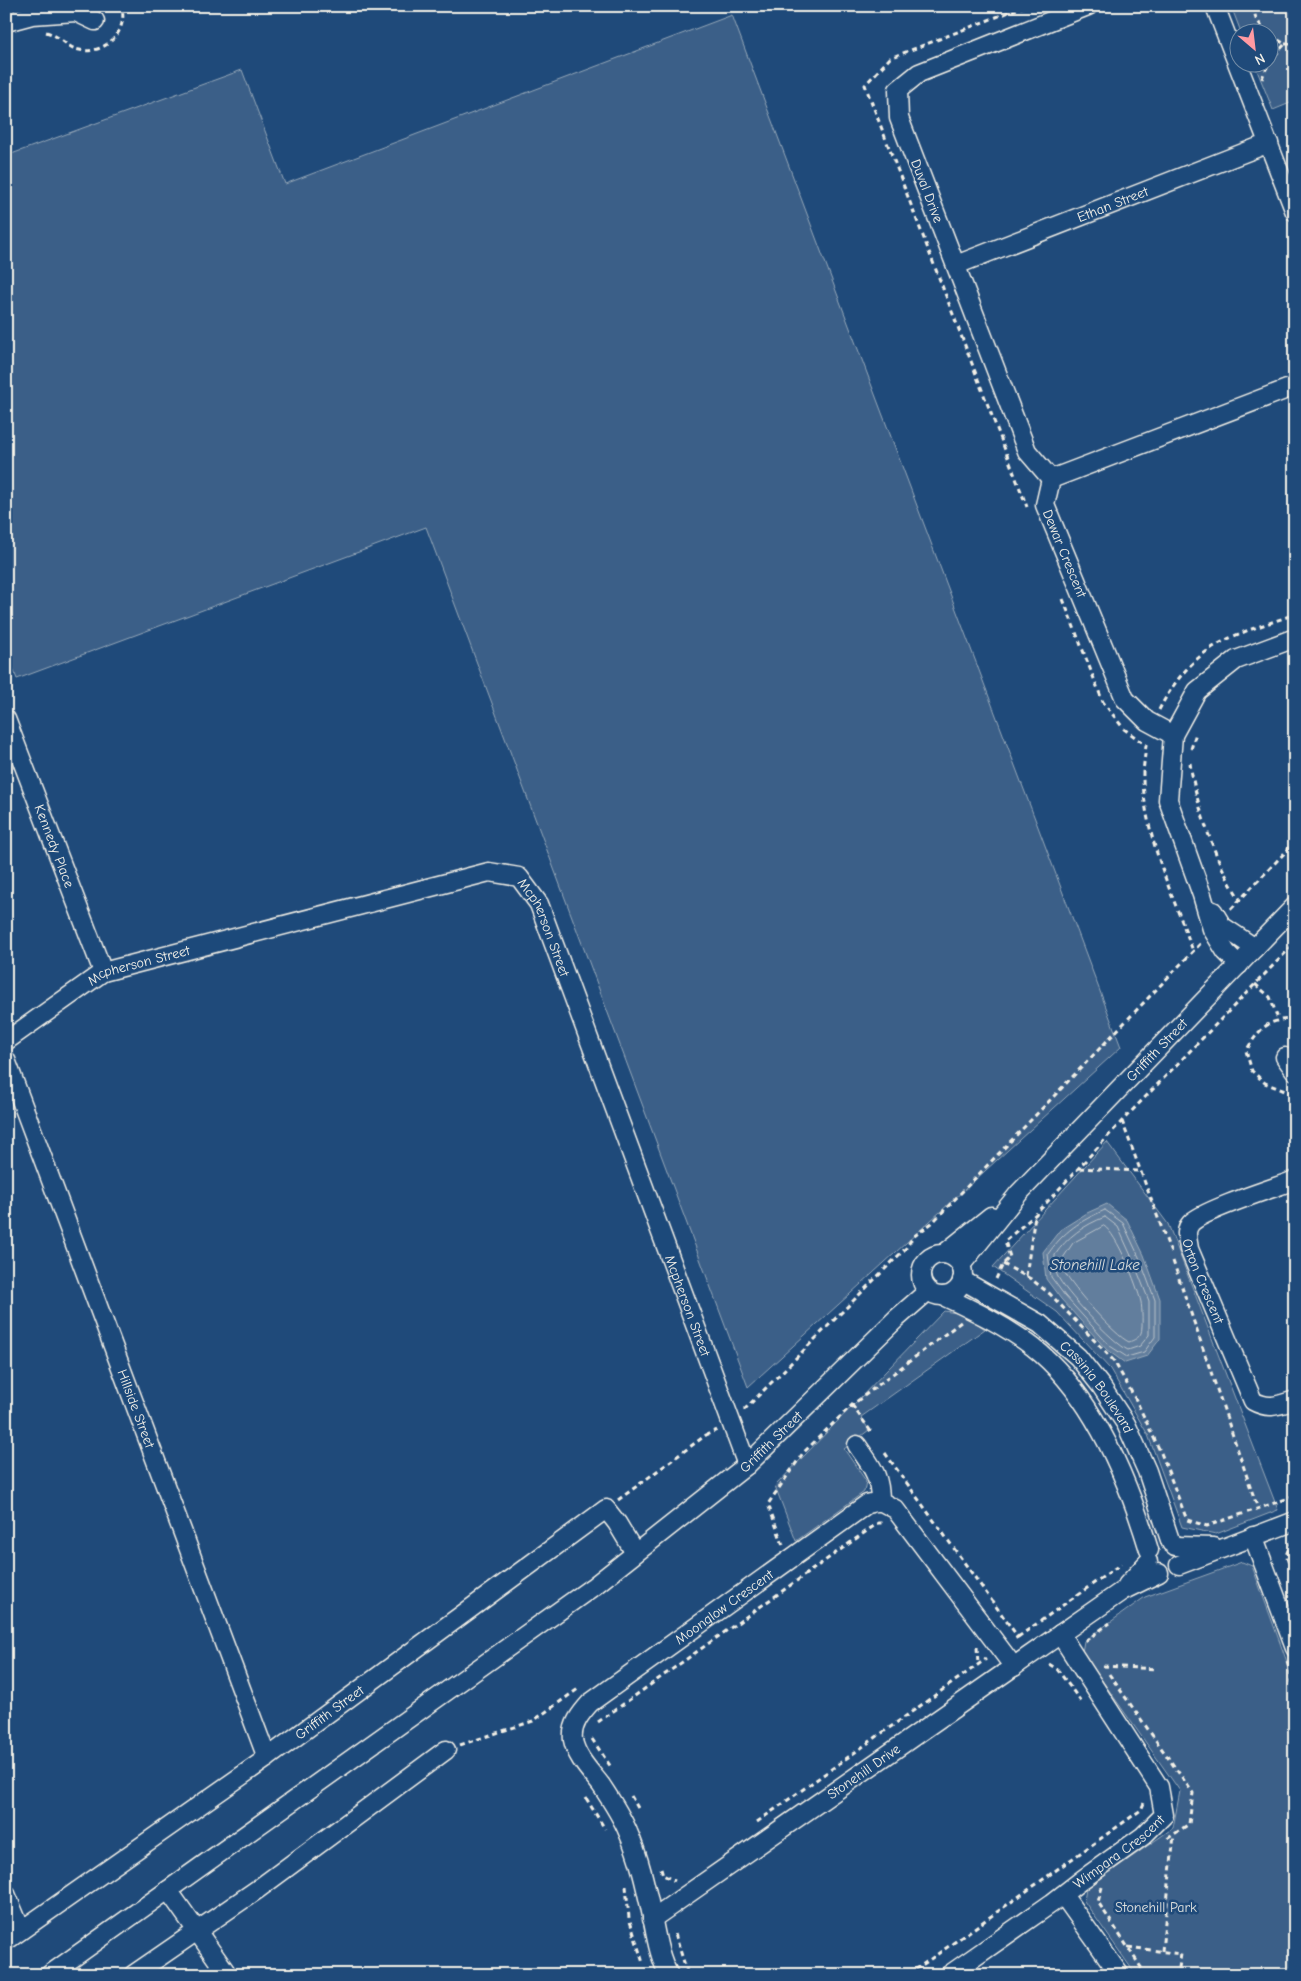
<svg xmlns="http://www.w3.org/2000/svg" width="1301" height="1981" viewBox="0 0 1301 1981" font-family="'Comic Neue',sans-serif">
	<rect width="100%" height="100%" fill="#1f4a7a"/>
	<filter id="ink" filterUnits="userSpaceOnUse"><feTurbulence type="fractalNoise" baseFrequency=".02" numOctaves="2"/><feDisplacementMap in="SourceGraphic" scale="10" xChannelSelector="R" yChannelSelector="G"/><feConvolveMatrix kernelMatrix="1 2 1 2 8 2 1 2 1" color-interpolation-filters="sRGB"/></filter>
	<g filter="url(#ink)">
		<path fill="#3a5f88" stroke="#97a8b8" d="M1231 6H1295V101L1273 110 1254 63 1268 62V32H1241Z
			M732 15 1121 1047 748 1387 426 527 17 679 6 651V156L242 70 285 184Z
			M1107 1142 1168 1224 1278 1510 1216 1534 1182 1527 1148 1435 1110 1369 1057 1312 993 1267Z
			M944 1311 963 1314 985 1329 861 1417 869 1430 844 1449 866 1481 864 1492 796 1541 775 1486Z
			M1242 1562 1252 1566 1295 1684V1975H1136L1084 1901 1086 1889 1173 1828 1180 1791 1082 1652 1084 1641 1145 1597Z"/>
		<path fill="#627e9d" stroke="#9cacbb" d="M1107 1204 1127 1220 1144 1255 1160 1299V1339L1147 1356 1125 1363 1107 1350 1061 1299 1046 1279 1043 1252 1060 1230 1087 1213Z"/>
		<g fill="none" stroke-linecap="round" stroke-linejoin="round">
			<path stroke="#bac3ca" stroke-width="1" d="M1105 1210 1123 1223 1139 1257 1155 1300V1337L1144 1352 1127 1357 1110 1346 1065 1296 1051 1277 1048 1254C1064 1231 1080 1221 1105 1210Z
				M1105 1217 1118 1227 1133 1260 1149 1301V1335L1140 1346 1128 1350C1114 1344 1063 1290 1057 1275 1055 1269 1055 1261 1055 1255 1067 1237 1084 1225 1105 1217Z
				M1104 1226C1117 1234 1137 1285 1141 1302 1142 1307 1143 1328 1141 1333 1139 1338 1134 1340 1129 1342 1115 1336 1072 1287 1065 1273 1063 1269 1063 1262 1063 1258L1073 1243Z"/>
			<defs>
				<g id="minor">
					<path d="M1215 6 1295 212"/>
					<path d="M6 22 32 15 76 12 95 21"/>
					<path id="s1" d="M956 265 1269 143"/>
					<path d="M1051 479 1027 451 899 118 898 90 919 73 1088 6"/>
					<path id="s2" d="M1051 479 1045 505 1125 699 1147 721 1173 735"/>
					<path d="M1051 479 1295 386"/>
					<path id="s3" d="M6 719 103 972"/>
					<path d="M1213 911 1222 926 1255 948"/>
					<path d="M1239 965 1226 952 1212 929 1202 895 1168 800 1173 735 1197 691 1236 660 1295 638"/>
					<path id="s4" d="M6 1041 103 972 489 872 519 877 539 904 747 1465"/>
					<path d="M1285 1057 1295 1071"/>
					<path id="s5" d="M6 1060 267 1758"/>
					<path id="s6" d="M1295 1180C1274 1188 1203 1210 1191 1223 1184 1231 1188 1240 1189 1249L1253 1401C1269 1410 1279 1405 1295 1400"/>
					<path d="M945 1253 991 1216"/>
					<circle cx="942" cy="1275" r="21"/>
					<path id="s7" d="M961 1265 1019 1193 1295 906"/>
					<path id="s8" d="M962 1280 1040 1324 1078 1357 1101 1386 1126 1424 1147 1471 1171 1543"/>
					<path d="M943 1296C973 1310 1006 1326 1033 1347 1092 1393 1128 1480 1149 1550"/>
					<path d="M857 1445C871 1466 880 1474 880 1501"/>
					<path d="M1253 1536 1295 1648"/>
					<path d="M1175 1546 1214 1547"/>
					<path d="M1179 1565 1295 1521"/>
					<path d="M1127 1585 1148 1562"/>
					<path d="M168 1890 228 1975"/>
					<path d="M6 1894 21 1930"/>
					<path d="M1063 1895 1120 1975"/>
					<path id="s9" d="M652 1919 1122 1591 1159 1573"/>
					<path id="s10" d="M6 1941 267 1758 606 1509 617 1523 635 1553"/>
					<path id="s11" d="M49 1975 594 1586 747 1465 896 1319 928 1291"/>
					<path d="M133 1975 258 1889 446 1750"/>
					<path id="s12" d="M669 1975C659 1957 656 1936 652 1916 646 1888 640 1859 628 1832 621 1815 611 1800 601 1785 591 1772 576 1757 573 1740 571 1725 581 1713 590 1703L867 1504 880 1501 895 1509 1014 1667"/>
					<path id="s13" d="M949 1975 1052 1903 1083 1879 1143 1836 1164 1815 1159 1787 1060 1634"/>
				</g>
			</defs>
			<use href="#minor" stroke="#f4f1e8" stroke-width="21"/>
			<path stroke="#f4f1e8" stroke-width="3" stroke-dasharray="5 4" stroke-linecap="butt" d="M1025 6 890 58 865 85 1027 507
				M1253 6 1256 19 1266 32
				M46 32C57 35 64 43 73 48 89 55 106 48 116 36 122 27 125 17 121 6
				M1285 44H1295
				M1262 79C1266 65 1275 55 1285 44L1268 34
				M1063 599 1103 702 1124 729 1146 745C1145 754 1144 763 1143 772 1142 832 1173 895 1193 951
				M1159 710C1173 682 1194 656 1222 642 1244 630 1271 623 1295 614
				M1191 749 1196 733
				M1190 763C1196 804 1216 865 1240 899
				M1231 909 1295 842
				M1255 984 1270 997 1278 1019
				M1295 1019C1267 1019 1260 1028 1246 1051L1252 1071 1265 1083 1295 1095
				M1122 1121 1171 1253
				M1079 1168 1139 1171
				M1173 1261 1258 1509
				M1003 1264 1031 1279 1050 1294 1114 1361 1136 1400 1161 1453 1187 1520 1207 1526 1295 1496
				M1026 1276 1035 1215
				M996 1279 1003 1264 1010 1257 1005 1241 1036 1214 1122 1121 1295 943
				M852 1405 872 1433
				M744 1410 906 1248 913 1237 932 1223 1201 943
				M885 1453 1018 1637 1014 1639
				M618 1500 706 1435 717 1430
				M1292 1541 1286 1555 1295 1580
				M783 1545 768 1504 803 1453 852 1405 961 1322
				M1018 1637 1121 1564
				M1085 1641 1110 1623
				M977 1647 978 1664
				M1287 1662 1290 1671 1291 1682 1295 1686
				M1049 1664 1057 1669 1082 1703
				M1103 1666 1156 1669
				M1109 1674 1193 1793 1189 1824 1167 1839
				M598 1722 878 1523H883
				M592 1739 611 1767
				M460 1745 533 1721 578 1689
				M631 1796 638 1808
				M586 1798 605 1829
				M757 1822 986 1659
				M661 1868 663 1875 675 1881
				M626 1886 629 1918 643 1963
				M1102 1887 1098 1902 1146 1975
				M675 1934 688 1975
				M1128 1947 1181 1954 1178 1975
				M1162 1951 1174 1835
				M908 1975 1141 1810 1144 1803"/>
			<use href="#minor" stroke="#1f4a7a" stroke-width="18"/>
		</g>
	</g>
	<g text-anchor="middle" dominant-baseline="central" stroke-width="5" stroke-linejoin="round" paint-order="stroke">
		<g font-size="14" fill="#f4f1e8" stroke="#1f4a7a">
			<text transform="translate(927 191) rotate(69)">Duval Drive</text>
			<text stroke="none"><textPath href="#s1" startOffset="168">Ethan Street</textPath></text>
			<text stroke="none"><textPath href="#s2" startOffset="79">Dewar Crescent</textPath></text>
			<text stroke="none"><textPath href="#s3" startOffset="136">Kennedy Place</textPath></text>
			<text stroke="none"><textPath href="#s4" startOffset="605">Mcpherson Street</textPath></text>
			<text stroke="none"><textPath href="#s4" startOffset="155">Mcpherson Street</textPath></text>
			<text stroke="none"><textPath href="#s7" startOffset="291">Griffith Street</textPath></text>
			<text stroke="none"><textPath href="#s6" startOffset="175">Orton Crescent</textPath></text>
			<text stroke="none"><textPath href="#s4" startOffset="1010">Mcpherson Street</textPath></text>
			<text stroke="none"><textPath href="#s8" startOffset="175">Cassinia Boulevard</textPath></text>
			<text stroke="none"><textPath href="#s5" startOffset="372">Hillside Street</textPath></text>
			<text stroke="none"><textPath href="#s11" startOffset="898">Griffith Street</textPath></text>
			<text stroke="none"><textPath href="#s12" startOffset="464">Moonglow Crescent</textPath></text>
			<text stroke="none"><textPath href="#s10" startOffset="396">Griffith Street</textPath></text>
			<text stroke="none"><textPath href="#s9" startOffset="258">Stonehill Drive</textPath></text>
			<text stroke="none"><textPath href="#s13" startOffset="210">Wimpara Crescent</textPath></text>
		</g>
		<g font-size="14" fill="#e1e2de" stroke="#1f4a7a">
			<text x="1156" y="1907">Stonehill Park</text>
		</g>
		<g font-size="15" font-style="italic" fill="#dee0dd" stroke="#1f4a7a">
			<text x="1095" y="1265">Stonehill Lake</text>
		</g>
	</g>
	<rect width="1301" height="1981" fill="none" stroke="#1f4a7a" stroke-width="25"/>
	<rect x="12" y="12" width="1276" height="1956" fill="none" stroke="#f4f1e8" stroke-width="2" filter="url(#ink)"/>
	<g transform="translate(1254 48) rotate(152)"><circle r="24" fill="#1f4a7a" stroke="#748da6"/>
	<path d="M0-4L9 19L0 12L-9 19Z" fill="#ff9aa2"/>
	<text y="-8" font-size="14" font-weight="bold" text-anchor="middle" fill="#f4f1e8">N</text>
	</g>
</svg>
